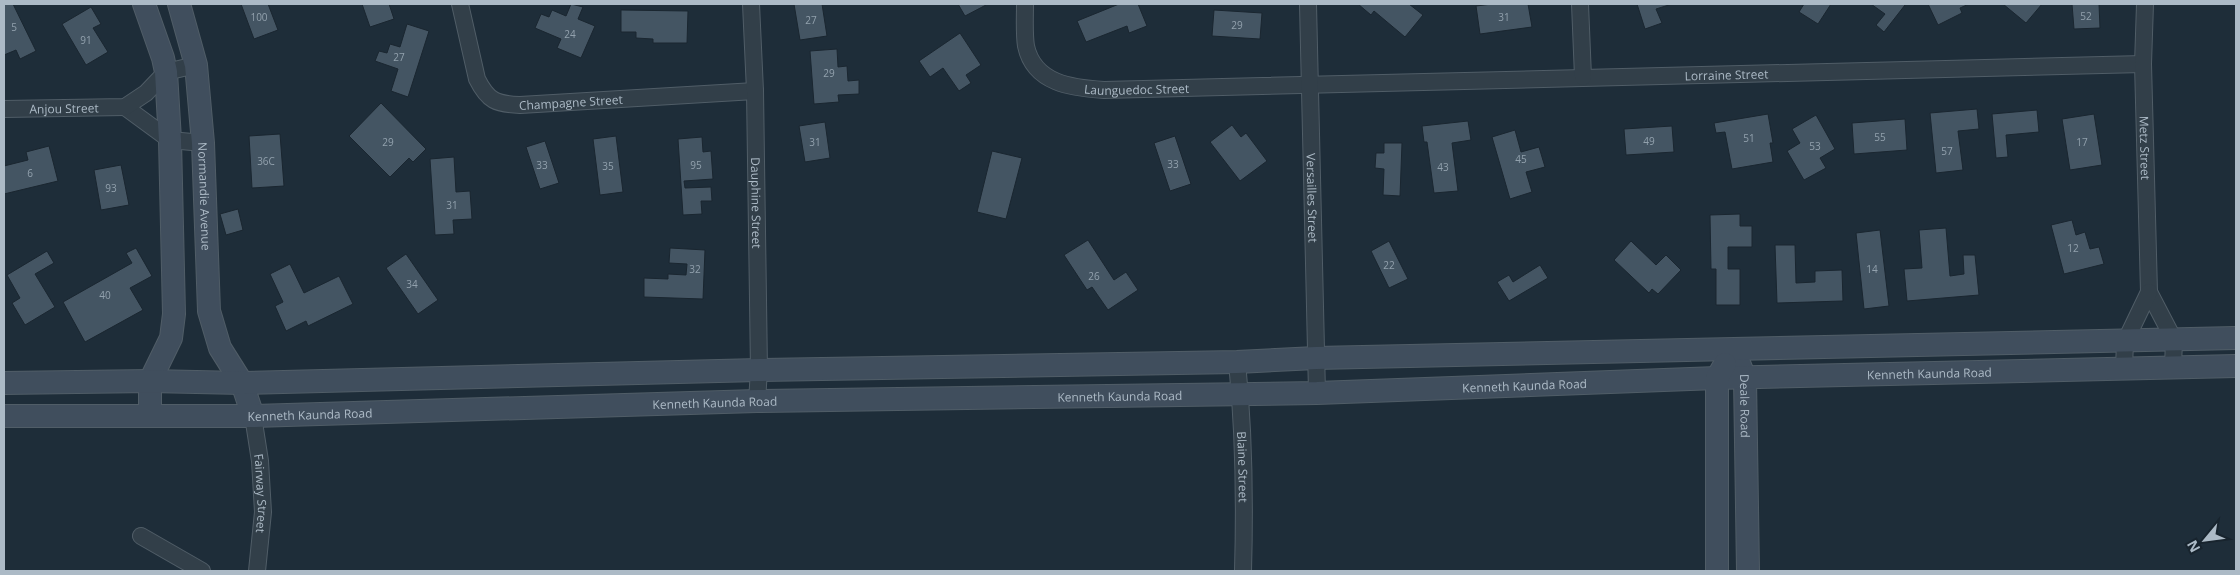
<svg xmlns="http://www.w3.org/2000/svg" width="2240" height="575" viewBox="0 0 2240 575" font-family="'Open Sans',sans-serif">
	<rect width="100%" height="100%" fill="#1e2d39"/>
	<path fill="#445563" stroke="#1a2630" d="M4 4H13L36 51 20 59 16 50 4 55Z
		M241 4H268L278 30 254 39Z
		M362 4H389L394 19 370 27Z
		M571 4 583 7 578 19 595 26 581 58 557 48 561 39 535 28 541 14 549 17 552 10 566 16Z
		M794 4H822L827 36 800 40Z
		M958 4H985L986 5 965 16Z
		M1119 4H1138L1147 26 1129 33 1127 26 1086 42 1077 21Z
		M1358 4H1409L1423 15 1405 37 1374 11 1371 15Z
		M1492 4H1528L1532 27 1480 34 1476 6Z
		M1637 4H1672L1656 9 1662 23 1645 29Z
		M1804 4H1831L1818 24 1799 12Z
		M1871 4H1903L1905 5 1884 32 1876 25 1885 14Z
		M1928 4H1969L1960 8 1962 13 1938 25Z
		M2003 4H2042L2026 23Z
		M2072 4H2099L2100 28 2074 29Z
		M91 7 101 24 93 28 108 52 86 65 62 24Z
		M621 10 688 11 687 43H653V39L636 38V32H621Z
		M1214 10 1262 13 1260 39 1212 36Z
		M407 24 429 31 408 97 391 91 398 69 375 61 379 51 387 53 390 44 400 47Z
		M960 33 981 65 966 75 971 83 959 91 943 68 930 77 919 61Z
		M837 49 838 67 847 66 848 81 859 80V94L838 95 839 102 814 104 810 51Z
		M381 103 426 149 413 162 409 158 390 177 349 136Z
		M1977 109 1979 129 1958 131 1963 170 1936 173 1930 113Z
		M2037 110 2039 132 2006 135 2008 157 1996 158 1992 114Z
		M1768 114 1773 143H1770L1773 162 1732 169 1725 132 1716 133 1714 123Z
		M2094 114 2102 165 2070 170 2062 119Z
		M1816 115 1835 149 1820 158 1826 168 1804 180 1787 151 1800 143 1792 129Z
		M1905 119 1907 150 1854 154 1852 123Z
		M1468 121 1471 140 1452 143 1458 191 1434 193 1427 142H1424L1422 126Z
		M825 122 830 158 805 162 799 126Z
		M1232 125 1241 137 1246 133 1267 161 1240 181 1210 142Z
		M1672 126 1674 152 1626 155 1624 129Z
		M1515 130 1521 152 1539 147 1545 167 1526 172 1532 192 1510 199 1492 137Z
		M280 134 284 186 252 188 249 136Z
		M616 136 623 192 600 195 593 139Z
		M1175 136 1191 184 1170 191 1154 143Z
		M702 137 703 152 711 151 713 179 684 181 685 188 711 187 712 201H701L702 214 683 215 678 139Z
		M545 141 559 183 540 189 526 147Z
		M1384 143H1402L1400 196 1383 195 1384 169 1375 168 1376 153H1384Z
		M49 146 58 181 4 194V166L28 160 26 152Z
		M992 151 1022 158 1006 219 977 212Z
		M454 157 456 192 470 191 472 219 453 220 454 234 435 235 430 159Z
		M121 165 129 205 101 210 94 170Z
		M238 209 243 230 226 235 220 214Z
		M1740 214V226H1752V247H1728V269H1740V305H1716V269H1711L1710 215Z
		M2072 220 2076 235 2085 232 2090 249 2099 247 2104 264 2064 274 2051 225Z
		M1946 228 1950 276 1964 274 1963 255H1975L1979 295 1907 301 1904 269 1922 268 1919 230Z
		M1880 230 1889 306 1864 309 1856 233Z
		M1088 240 1114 280 1126 272 1138 290 1108 310 1092 287 1087 290 1064 255Z
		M1389 241 1408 279 1389 288 1371 251Z
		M1631 241 1656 265 1666 255 1681 270 1658 294 1652 289 1649 293 1614 260Z
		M1775 245H1795L1796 283 1815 282V271L1842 270 1843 301 1777 303Z
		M136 248 152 276 130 288 143 310 85 342 63 302 132 263 126 253Z
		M670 248 705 250 703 299 644 297V278L668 279V274L686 275 687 264 669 263Z
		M47 251 54 263 35 274 55 307 25 325 12 303 20 298 7 275Z
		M406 254 438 300 418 314 386 268Z
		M290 264 304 293 339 276 353 304 308 326 306 321 286 331 275 306 283 302 270 274Z
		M1540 265 1548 278 1509 301 1497 282 1509 275 1513 282Z"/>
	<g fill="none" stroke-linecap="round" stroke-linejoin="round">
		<defs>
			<g id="street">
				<path id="s1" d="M460 4 477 79C488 101 496 104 520 105L755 91"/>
				<path id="s2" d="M751 4 755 91 759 370 757 401"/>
				<path id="s3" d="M1025 4C1025 18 1024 33 1026 46 1034 84 1073 88 1104 90L2143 64"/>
				<path id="s4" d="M1308 4 1317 393"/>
				<path d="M1580 4 1583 77"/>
				<path id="s5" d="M2145 4 2143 64 2149 292 2174 340 2173 367"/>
				<path d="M125 107 170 140 203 143"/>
				<path id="s6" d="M4 109 125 107 146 93 166 72 196 65"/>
				<path id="s7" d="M1237 362C1244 432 1245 501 1243 571"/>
				<path d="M2124 368 2125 342 2149 292"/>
				<path id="s8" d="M253 416 260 461 263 512 257 571"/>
				<path d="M141 536 202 571"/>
			</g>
			<g id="secondary">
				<path d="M144 4 163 58 166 72 170 140 174 314 171 338 150 381V415"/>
				<path id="s9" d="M179 4 196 65 203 143 209 311 220 348 242 383 253 416"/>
				<path id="s10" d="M1739 363 1745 378 1748 571"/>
				<path d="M4 383 150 381 242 383 759 370 1237 362 1316 358 2236 338"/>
				<path id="s11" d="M4 416H253L757 401 1317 393 1717 378 2236 366"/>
				<path d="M1717 571V378L1725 364"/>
			</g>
		</defs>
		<use href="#street" stroke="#505d67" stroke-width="18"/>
		<use href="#secondary" stroke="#505d67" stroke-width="24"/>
		<use href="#street" stroke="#323f49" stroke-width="16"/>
		<use href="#secondary" stroke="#404e5d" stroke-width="22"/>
	</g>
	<g text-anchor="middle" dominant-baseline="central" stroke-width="4.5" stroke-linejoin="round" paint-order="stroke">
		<g font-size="10" fill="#92a1ad">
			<text x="2086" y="16">52</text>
			<text x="259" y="17">100</text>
			<text x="1504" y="17">31</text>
			<text x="811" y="20">27</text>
			<text x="1237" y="25">29</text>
			<text x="14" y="27">5</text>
			<text x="570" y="34">24</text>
			<text x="86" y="40">91</text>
			<text x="399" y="57">27</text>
			<text x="829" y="73">29</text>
			<text x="1880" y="137">55</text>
			<text x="1749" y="138">51</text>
			<text x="1649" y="141">49</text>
			<text x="388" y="142">29</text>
			<text x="815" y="142">31</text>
			<text x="2082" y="142">17</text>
			<text x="1815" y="146">53</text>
			<text x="1947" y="151">57</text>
			<text x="1521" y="159">45</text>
			<text x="266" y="161">36C</text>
			<text x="1173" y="164">33</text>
			<text x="542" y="165">33</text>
			<text x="696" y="165">95</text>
			<text x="608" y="166">35</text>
			<text x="1443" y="167">43</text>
			<text x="30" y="173">6</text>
			<text x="111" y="188">93</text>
			<text x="452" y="205">31</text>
			<text x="2073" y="248">12</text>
			<text x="1389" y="265">22</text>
			<text x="695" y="269">32</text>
			<text x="1872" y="269">14</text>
			<text x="1094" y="276">26</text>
			<text x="412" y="284">34</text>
			<text x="105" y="295">40</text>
		</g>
		<g font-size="12" fill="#acbac6" stroke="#18242e">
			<text stroke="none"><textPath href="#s3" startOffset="762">Lorraine Street</textPath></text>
			<text stroke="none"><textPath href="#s3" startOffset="172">Launguedoc Street</textPath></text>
			<text stroke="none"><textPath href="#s1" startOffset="182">Champagne Street</textPath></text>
			<text stroke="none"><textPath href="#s6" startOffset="60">Anjou Street</textPath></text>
			<text stroke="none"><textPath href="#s5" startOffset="144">Metz Street</textPath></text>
			<text stroke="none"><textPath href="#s9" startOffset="195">Normandie Avenue</textPath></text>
			<text stroke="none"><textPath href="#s4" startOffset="194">Versailles Street</textPath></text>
			<text stroke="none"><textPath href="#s2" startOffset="199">Dauphine Street</textPath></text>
			<text stroke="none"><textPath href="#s11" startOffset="1926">Kenneth Kaunda Road</textPath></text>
			<text stroke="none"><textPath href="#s11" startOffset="1521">Kenneth Kaunda Road</textPath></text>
			<text stroke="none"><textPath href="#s11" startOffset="1116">Kenneth Kaunda Road</textPath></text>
			<text stroke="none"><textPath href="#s11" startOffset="711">Kenneth Kaunda Road</textPath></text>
			<text stroke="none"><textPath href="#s10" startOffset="44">Deale Road</textPath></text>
			<text stroke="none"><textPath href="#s11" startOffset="306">Kenneth Kaunda Road</textPath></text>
			<text stroke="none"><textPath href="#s7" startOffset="105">Blaine Street</textPath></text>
			<text stroke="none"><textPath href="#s8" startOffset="78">Fairway Street</textPath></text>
		</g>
	</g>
	<rect width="2240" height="575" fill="none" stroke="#acbac6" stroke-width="10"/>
	<g transform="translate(2205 540) rotate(241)" stroke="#18242e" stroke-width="4" paint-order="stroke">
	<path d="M0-4L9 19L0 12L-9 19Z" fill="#acbac6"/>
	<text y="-8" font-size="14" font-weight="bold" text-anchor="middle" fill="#acbac6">N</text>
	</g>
</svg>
